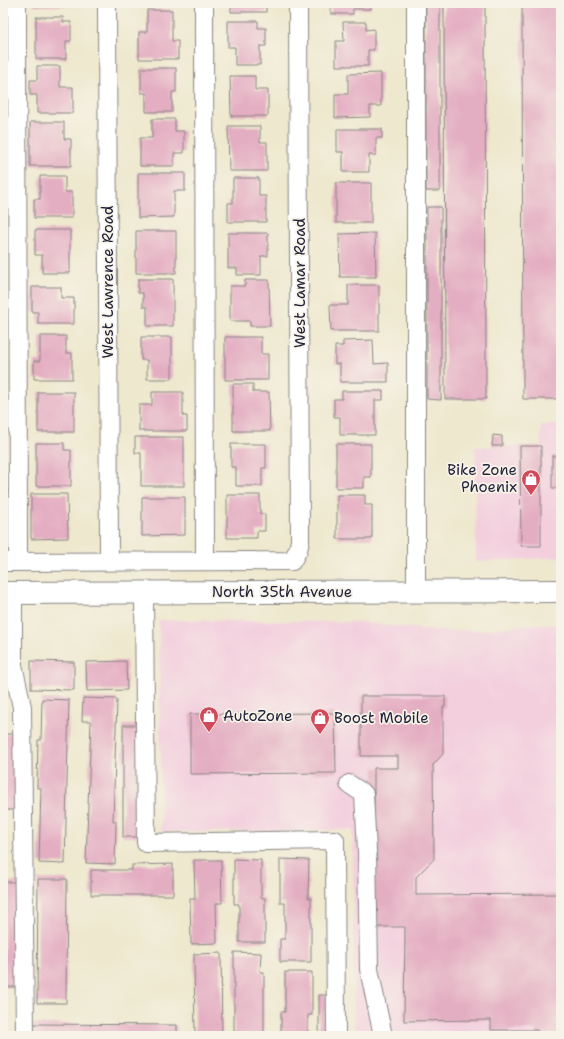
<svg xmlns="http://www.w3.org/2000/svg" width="564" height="1039" viewBox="0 0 564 1039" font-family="'Shantell Sans',sans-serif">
	<rect width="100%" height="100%" fill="#f7f3e8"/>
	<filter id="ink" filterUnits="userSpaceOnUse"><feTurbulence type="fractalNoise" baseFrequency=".025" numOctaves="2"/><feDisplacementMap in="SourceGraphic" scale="8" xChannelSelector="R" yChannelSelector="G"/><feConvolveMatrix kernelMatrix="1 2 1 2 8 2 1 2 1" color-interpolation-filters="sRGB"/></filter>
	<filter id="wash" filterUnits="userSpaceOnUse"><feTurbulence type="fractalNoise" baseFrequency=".012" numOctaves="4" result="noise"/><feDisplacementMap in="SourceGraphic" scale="16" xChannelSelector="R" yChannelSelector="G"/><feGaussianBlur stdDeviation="0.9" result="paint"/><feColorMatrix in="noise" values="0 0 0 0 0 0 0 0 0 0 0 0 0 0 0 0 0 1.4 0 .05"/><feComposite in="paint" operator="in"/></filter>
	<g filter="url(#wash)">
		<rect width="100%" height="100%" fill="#eee8ce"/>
		<path fill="#f3cfde" d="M541 425H561V557L476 562 475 447 541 446Z
			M159 620 359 622 438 631 481 630 539 624H561V1036H354L353 830 161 832Z"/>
		<g id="blocks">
			<path fill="#e4aec2" d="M34 3H72V6H34Z
				M139 3H155V5L139 6Z
				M231 3H266V12H231Z
				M331 3H371V9H353V14H331Z
				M426 3H440V191H426Z
				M444 3H485L486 399H445Z
				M522 3H561V399H523Z
				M147 10H172V41H178V59H139V32H147Z
				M36 17H63V22H71V41H66V59H36Z
				M228 21H258V28H266V46H260V65H235V47H228Z
				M343 22H366V30L374 29V50H368V66H336V41H344Z
				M37 66H60V87H73V113H37V95H30V80H37Z
				M141 68H176V92H172V112H146V93H141Z
				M381 73V106H370V117L335 118V94H348V74Z
				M230 76H255V90H268V116H231Z
				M152 119H175V131H184V153H174V166H140V138H152Z
				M30 122H64V139H71V166H30Z
				M228 126H260V142H267V171H229Z
				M337 129H382V138H376V155H369V172H343V152H337Z
				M138 173H185V191H174V217L138 218Z
				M40 176H65V192H72V218H34V199H40Z
				M233 178H259V196H266V222H228V203H233Z
				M336 183H371V223H336Z
				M427 207H441V400L427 399Z
				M35 230H70V273H42V255H35Z
				M136 231H176V273H136Z
				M228 233H268V256H261V275H237V268H228Z
				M375 233 376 277H340L339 234Z
				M138 279H173V326H147V307H143V293H138Z
				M245 280H269L270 326H250V321H230V286H245Z
				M348 285H379V331H331L330 305H348Z
				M32 287H61V298H74V324H38V312H32Z
				M40 336H66V353H72V379H34V361H40Z
				M141 337H172V379H147V360H141Z
				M225 337H261V354H268V380H225Z
				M373 340 374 364 388 363V382H340V364H335V346H343V341Z
				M233 384H253V392H269L270 431H233Z
				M342 391H383V400H375V435H340V417H334V399H342Z
				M38 392H74V432H38Z
				M152 392H183V416H187V431H139V405H152Z
				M493 435 502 436V446H492Z
				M135 437H184V486H141V453H135Z
				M36 443H64V450H71V486H36Z
				M231 444H266V468H262V486H236V467H231Z
				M336 444H371V477H364V488H336Z
				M520 446H541V546H521Z
				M552 456H561V488H552Z
				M31 494H67L68 538 31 539Z
				M227 495H260V514H265V531H257V538H227Z
				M337 495H365V505H372V539H337Z
				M142 497H185V535L142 536Z
				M31 661 74 662V690L31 689Z
				M126 661 127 690 87 691 86 662Z
				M361 696H445V707H443V754L433 765 434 859 416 877V895L561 894V1036H537V1030H491V1020L404 1021 405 927H374V768H398V756H361Z
				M83 698 117 699 113 821H116L115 864 86 863 91 721H82Z
				M42 699 69 700 65 864 39 863 41 788H37L38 740H41Z
				M335 713 336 773 190 774V714Z
				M123 725H137V837H123Z
				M3 734H18V810H3Z
				M234 859 261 860V898H265V942H239V904H234Z
				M280 859 309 860 308 898H311V962H280V939H285V903H280Z
				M194 860H221L222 903H216L217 943 191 944 190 899H195Z
				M173 864V895H91V870H132V865Z
				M38 879H67L66 1003H37Z
				M4 882H19V987H4Z
				M234 952 261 953 260 972H264V1036H234Z
				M221 953 222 1036H195L194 954Z
				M285 972H312V1015H308V1036H281V1012H285Z
				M319 995H333V1036H319Z
				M32 1024 177 1025V1036H32Z"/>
		</g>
	</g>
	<g filter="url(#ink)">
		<use href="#blocks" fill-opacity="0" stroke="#888584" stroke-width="1"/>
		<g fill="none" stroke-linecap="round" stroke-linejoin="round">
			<defs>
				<path id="minor" d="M17 3 18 562
					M107 3 109 561
					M204 3 205 561
					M416 3V591
					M3 562 292 561 298 550 300 541 298 3
					M144 592 146 843 335 840 336 1036
					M13 593V665L22 707 25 1036
					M349 784 364 794 367 851 369 969 383 1036"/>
				<path id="major" d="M3 593 561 591"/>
			</defs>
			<use href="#minor" stroke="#888584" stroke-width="20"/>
			<use href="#major" stroke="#888584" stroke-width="24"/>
			<use href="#minor" stroke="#fff" stroke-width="18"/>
			<use href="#major" stroke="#fff" stroke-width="22"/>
		</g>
	</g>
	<defs>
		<symbol id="shop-pin" viewBox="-11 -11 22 30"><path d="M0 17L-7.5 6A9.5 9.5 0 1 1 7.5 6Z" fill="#d1495b" stroke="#f7f3e8"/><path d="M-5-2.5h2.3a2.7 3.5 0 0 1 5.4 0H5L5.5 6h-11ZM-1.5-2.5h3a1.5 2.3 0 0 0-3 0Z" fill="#fff"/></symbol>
	</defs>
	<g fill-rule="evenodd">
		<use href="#shop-pin" x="520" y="468" width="22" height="30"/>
		<use href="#shop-pin" x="198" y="705" width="22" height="30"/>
		<use href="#shop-pin" x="309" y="707" width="22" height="30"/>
	</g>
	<g text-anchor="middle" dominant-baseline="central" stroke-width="3.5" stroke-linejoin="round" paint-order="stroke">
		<g font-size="15" fill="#22223b" stroke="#f7f3e8">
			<text transform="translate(108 282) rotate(-90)">West Lawrence Road</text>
			<text transform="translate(300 283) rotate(-90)">West Lamar Road</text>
			<text x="282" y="592">North 35th Avenue</text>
		</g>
		<g font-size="15" fill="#22223b" stroke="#f7f3e8" text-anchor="start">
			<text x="517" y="470" text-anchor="end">Bike Zone<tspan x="517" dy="17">Phoenix</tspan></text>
			<text x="223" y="716">AutoZone</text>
			<text x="334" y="718">Boost Mobile</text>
		</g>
	</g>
	<rect width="564" height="1039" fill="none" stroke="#f7f3e8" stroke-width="16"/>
</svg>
